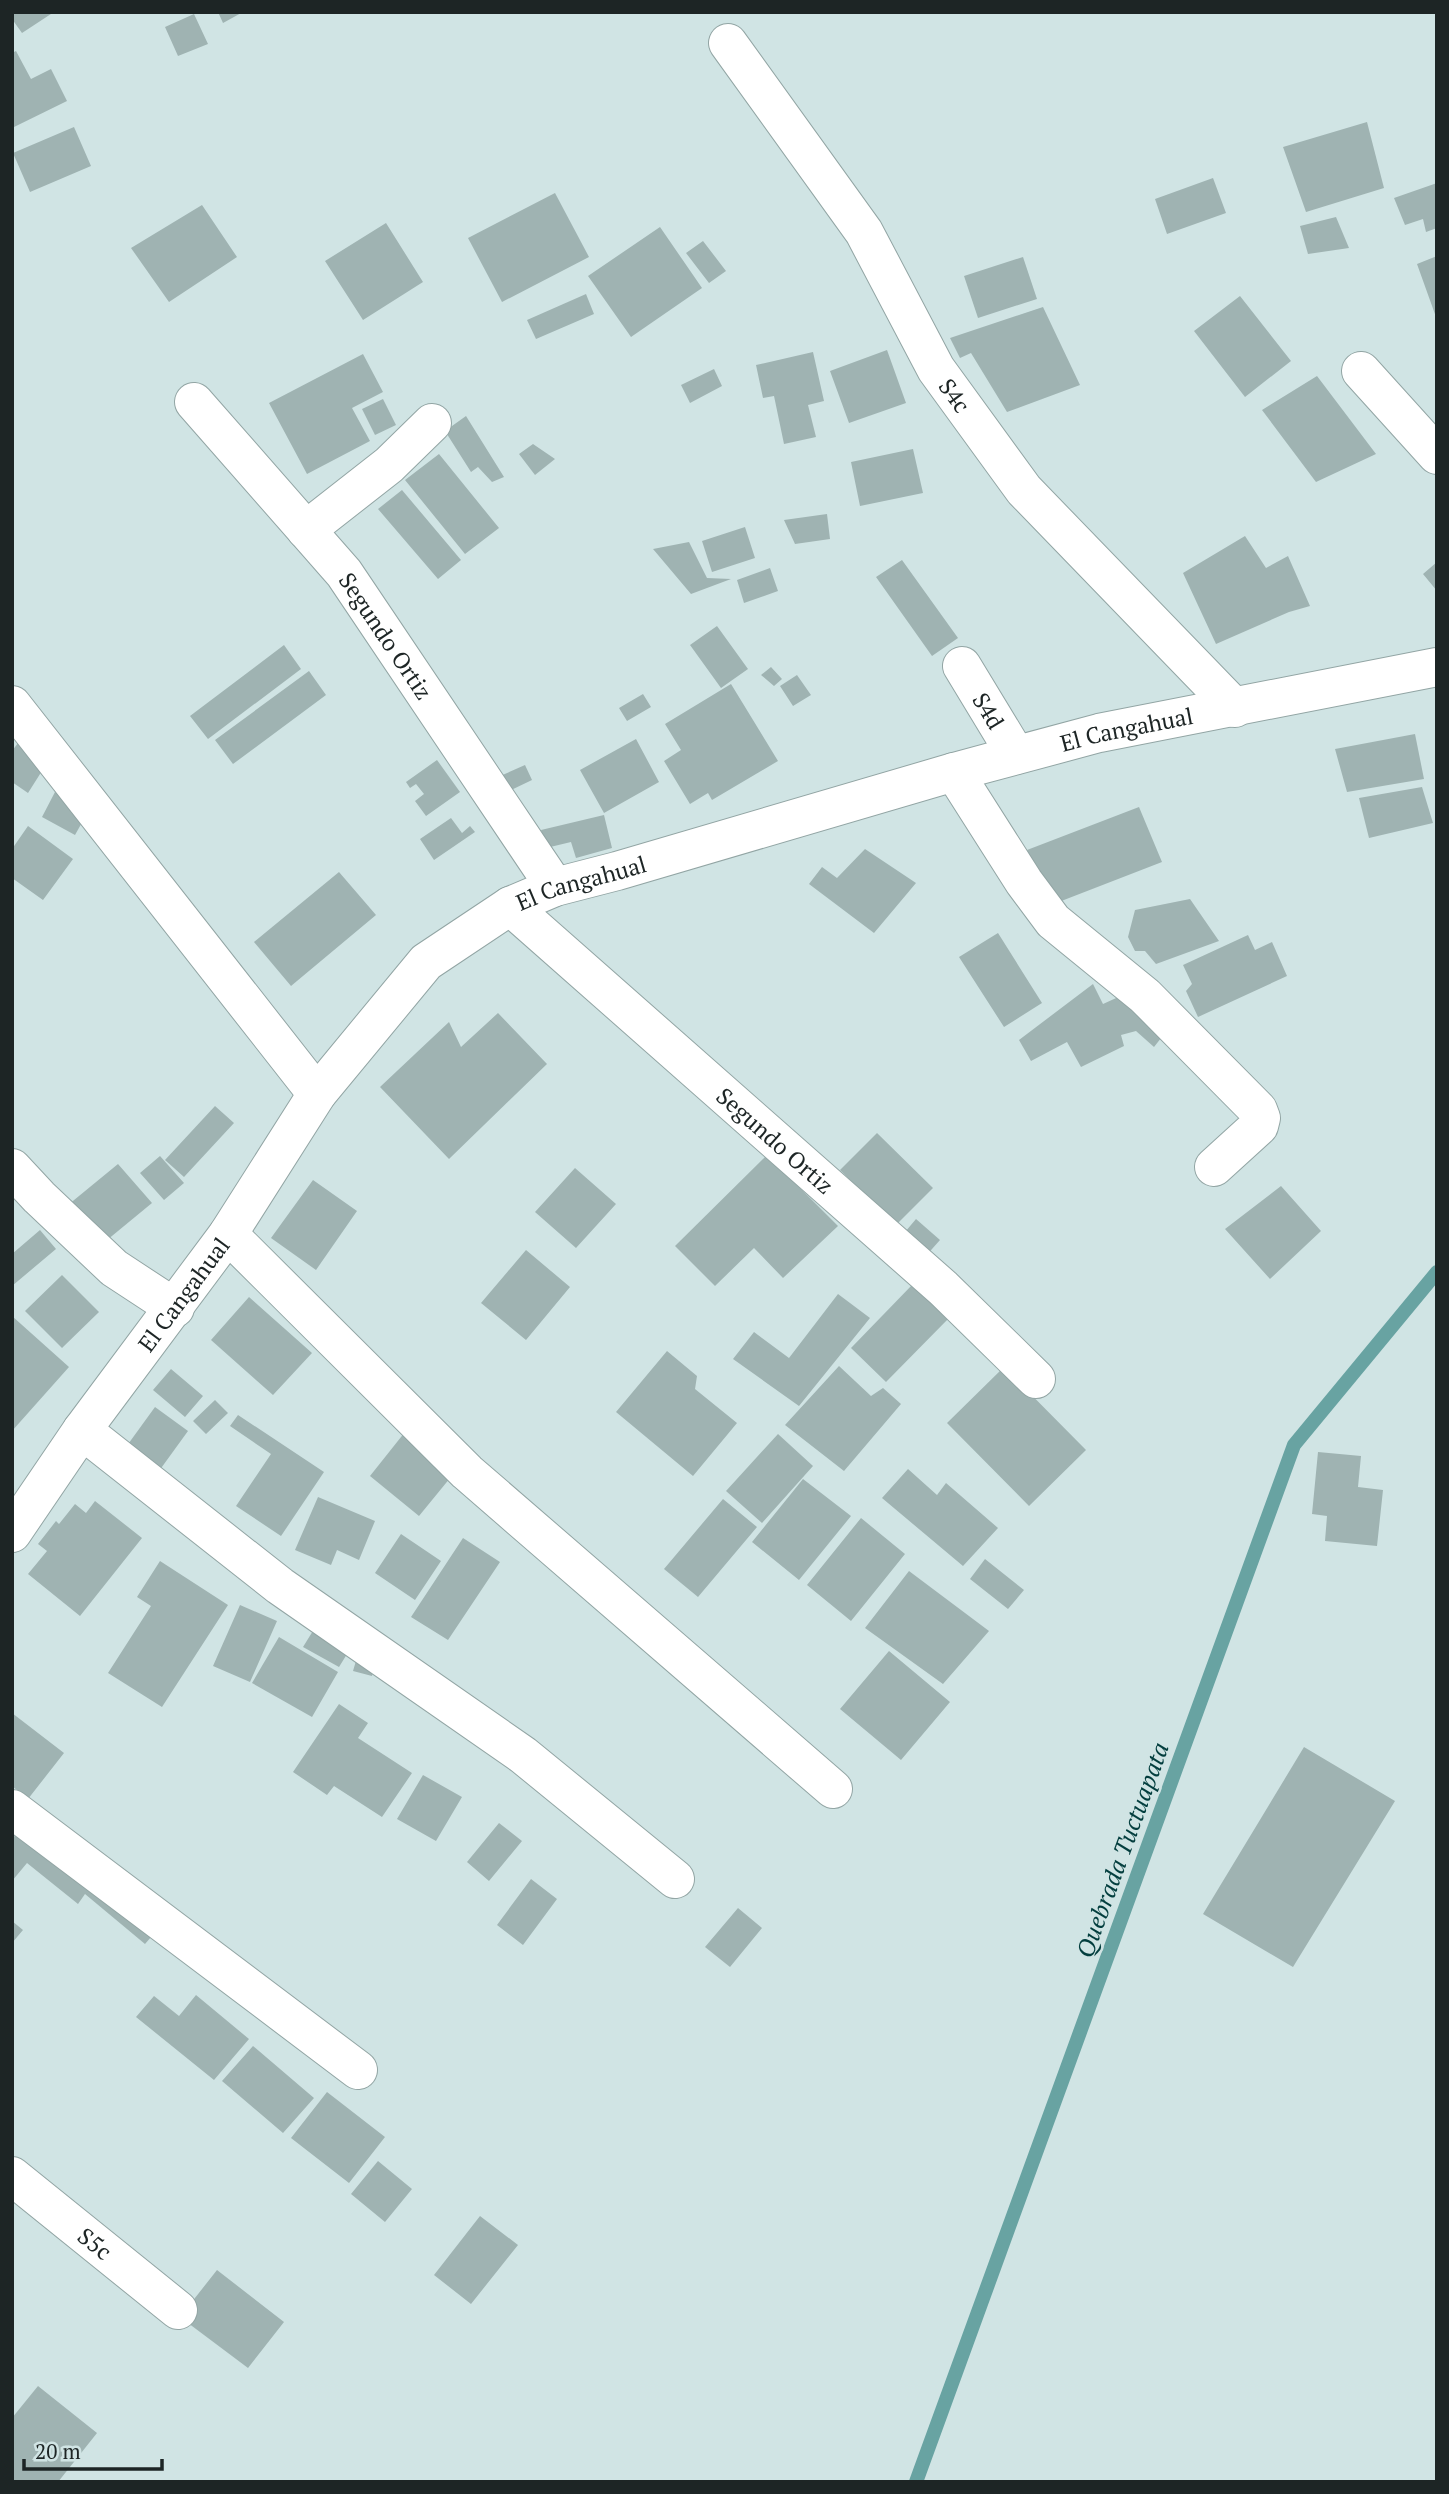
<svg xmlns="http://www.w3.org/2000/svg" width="1449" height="2494" viewBox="0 0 1449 2494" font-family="'PT Serif',serif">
	<rect width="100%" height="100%" fill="#d0e4e4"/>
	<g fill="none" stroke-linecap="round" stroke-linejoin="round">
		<path stroke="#68a3a2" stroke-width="14" d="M916 2482 1294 1445 1437 1272"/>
	</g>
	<path fill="#9fb3b2" d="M12 12H54L22 33 12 19Z
		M218 12H243L223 23Z
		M194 14 208 44 178 56 165 27Z
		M16 51 31 79 51 69 67 101 12 128V53Z
		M1367 122 1384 188 1306 212 1283 147Z
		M74 127 91 166 30 192 13 153Z
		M1213 178 1226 213 1167 234 1155 199Z
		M1437 183V228L1426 232 1423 219 1405 225 1394 198Z
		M555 193 589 257 502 302 468 238Z
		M202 205 237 257 169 302 131 248Z
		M1336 217 1349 248 1308 254 1300 226Z
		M386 223 423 282 363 320 325 261Z
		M660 227 702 288 631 337 588 276Z
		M703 241 726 271 709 283 686 253Z
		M1437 256V317H1436L1417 264Z
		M1023 257 1037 299 978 318 964 276Z
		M586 294 594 314 536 339 527 320Z
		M1240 296 1291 361 1245 397 1194 331Z
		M1043 307 1080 385 1007 412 971 353 960 358 950 338Z
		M887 350 906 403 849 423 830 371Z
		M813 352 824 401 808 405 816 437 784 444 774 396 763 398 756 365Z
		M363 354 383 392 352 408 370 441 307 474 269 403Z
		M714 369 722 386 690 403 681 385Z
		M1317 376 1376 454 1316 482 1262 410Z
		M383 399 396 425 375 435 362 409Z
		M466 416 504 477 492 482 478 467 471 472 445 431Z
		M533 444 555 459 535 475 519 454Z
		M913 449 923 493 860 506 851 462Z
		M439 454 499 528 465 554 405 480Z
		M402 490 461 560 438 579 378 509Z
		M827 514 830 539 795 544 784 520Z
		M745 527 755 558 712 572 702 541Z
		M1245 536 1266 568 1288 556 1310 606 1289 612 1216 644 1183 573Z
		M689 542 707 578 731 579 691 594 653 549Z
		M902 560 958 638 932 656 876 577Z
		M1437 562V591L1423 574Z
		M770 568 778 591 744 603 737 580Z
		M717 626 748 669 721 688 690 645Z
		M284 645 301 669 208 739 190 716Z
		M771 667 782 679 774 686 761 675Z
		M309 671 326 695 233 764 215 740Z
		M797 675 811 695 793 706 780 686Z
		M731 684 778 761 712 800 708 793 690 804 664 761 681 750 665 724Z
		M643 694 651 707 627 721 619 708Z
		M1415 734 1424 779 1347 792 1335 749Z
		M636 739 659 782 604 813 580 770Z
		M18 743 47 763 28 793 12 782V751Z
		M437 760 460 792 426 816 415 801 424 794 416 784 410 788 406 782Z
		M525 765 532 780 505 793 498 777Z
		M1422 787 1433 823 1369 838 1359 798Z
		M55 792 89 810 75 835 42 817Z
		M1139 807 1162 862 1051 905 1027 850Z
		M604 815 612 848 576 858 571 842 546 848 541 830Z
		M451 818 462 833 470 826 475 832 434 860 420 839Z
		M28 826 73 859 43 900 12 878V849Z
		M865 849 916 883 874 933 809 884 822 867 837 878Z
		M339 872 376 915 291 986 254 942Z
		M1190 899 1219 941 1156 964 1145 951H1135L1128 937 1135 910Z
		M998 933 1042 1003 1004 1027 959 957Z
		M1248 935 1255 950 1272 942 1287 976 1198 1017 1186 991 1192 984 1183 965Z
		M1093 984 1103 1004 1125 994 1169 1028 1154 1047 1136 1031 1121 1035 1124 1046 1081 1067 1067 1042 1031 1061 1019 1040Z
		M498 1013 547 1064 449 1159 380 1087 449 1022 461 1047Z
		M215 1106 234 1123 184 1177 165 1160Z
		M877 1133 933 1188 896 1225 840 1170Z
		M767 1155 838 1226 783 1278 754 1248 715 1286 675 1246Z
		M160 1156 184 1183 164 1200 140 1173Z
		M118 1164 152 1203 101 1245 68 1205Z
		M575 1168 616 1204 576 1248 535 1212Z
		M313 1180 357 1211 316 1270 271 1238Z
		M1281 1186 1321 1231 1270 1279 1225 1229Z
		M916 1219 940 1240 924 1258 900 1238Z
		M40 1230 56 1249 12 1286V1254Z
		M526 1250 570 1287 526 1340 481 1303Z
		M62 1275 99 1312 62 1348 25 1311Z
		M913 1284 949 1318 886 1382 851 1348Z
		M838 1294 870 1318 799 1406 733 1359 754 1332 789 1358Z
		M249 1297 312 1353 273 1395 211 1340Z
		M12 1316 69 1367 12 1431Z
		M667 1351 697 1376 695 1389 737 1423 693 1476 616 1412Z
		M839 1366 871 1396 883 1388 901 1404 844 1471 785 1425Z
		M1004 1367 1086 1450 1029 1506 947 1423Z
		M171 1369 203 1396 185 1417 153 1390Z
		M215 1400 228 1413 206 1434 193 1421Z
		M155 1407 188 1431 159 1471 126 1447Z
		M238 1415 324 1472 281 1536 236 1506 271 1454 230 1426Z
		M405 1432 455 1472 419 1516 370 1476Z
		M778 1434 813 1466 762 1523 726 1491Z
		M1318 1452 1361 1456 1358 1487 1383 1490 1377 1546 1325 1541 1327 1516 1312 1514Z
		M908 1469 937 1495 946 1483 998 1528 963 1566 882 1498Z
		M803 1479 851 1516 799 1580 752 1542Z
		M318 1497 375 1521 359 1560 337 1550 331 1565 295 1550Z
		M723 1499 757 1527 698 1597 664 1569Z
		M95 1501 142 1538 80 1616 28 1574 47 1551 38 1544 56 1521 59 1524 75 1504 86 1513Z
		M861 1518 905 1554 851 1621 807 1585Z
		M401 1534 441 1561 415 1600 375 1573Z
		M463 1538 500 1562 448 1640 411 1617Z
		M985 1559 1024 1590 1008 1609 970 1579Z
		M160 1561 228 1605 162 1707 108 1673 151 1606 137 1597Z
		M909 1571 989 1631 943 1684 865 1628Z
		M240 1605 277 1621 250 1682 213 1666Z
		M316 1626 352 1646 339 1667 303 1647Z
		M279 1637 338 1672 312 1717 252 1683Z
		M889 1651 950 1702 901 1760 840 1709Z
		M358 1654 376 1659 372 1676 353 1671Z
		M339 1704 368 1723 358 1738 412 1773 382 1817 334 1786 327 1795 293 1772Z
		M12 1713 64 1753 28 1799 12 1786Z
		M1304 1747 1395 1801 1293 1967 1203 1914Z
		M423 1775 462 1797 436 1841 397 1819Z
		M28 1821 158 1929 145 1944 85 1894 78 1904 27 1863 12 1881V1839Z
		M499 1823 522 1841 489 1881 467 1862Z
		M531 1879 557 1899 523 1945 497 1925Z
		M738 1908 762 1928 730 1967 705 1947Z
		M12 1921 23 1930 12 1943Z
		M196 1995 249 2039 214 2080 136 2017 154 1996 179 2016Z
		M253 2046 314 2098 283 2133 222 2081Z
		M327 2092 385 2137 349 2183 291 2138Z
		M378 2161 412 2189 385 2222 351 2194Z
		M480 2216 518 2245 471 2304 434 2275Z
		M217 2270 284 2322 248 2368 180 2317Z
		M38 2386 97 2433 58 2482H12V2418Z"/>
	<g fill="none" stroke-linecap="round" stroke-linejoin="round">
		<defs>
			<g id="minor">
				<path id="s1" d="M728 43 864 232 936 369 1024 490 1235 708"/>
				<path d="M1361 371 1437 455"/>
				<path id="s2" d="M194 402 344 573 555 887"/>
				<path d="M306 530 389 465 432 423"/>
				<path id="s3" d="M962 666 1016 755"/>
				<path d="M12 705 317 1094"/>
				<path d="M954 772 1024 882 1053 921 1145 996 1258 1110 1261 1118 1259 1126 1214 1167"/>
				<path id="s4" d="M510 906 943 1288 1036 1379"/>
				<path d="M12 1168 39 1197 114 1268 175 1308"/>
				<path d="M228 1234 467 1472 833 1789"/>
				<path d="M82 1430 280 1586 523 1755 675 1879"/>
				<path id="s5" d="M12 1533 82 1430 228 1234 317 1094 426 962 510 906 555 887 617 871 954 772 1099 733 1437 667"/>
				<path d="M12 1809 358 2070"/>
				<path id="s6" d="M12 2176 178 2310"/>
			</g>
		</defs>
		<use href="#minor" stroke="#92a5a4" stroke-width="40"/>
		<use href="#minor" stroke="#fff" stroke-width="38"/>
	</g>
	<g text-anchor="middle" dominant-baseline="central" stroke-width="5" stroke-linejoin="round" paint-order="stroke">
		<g font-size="23" fill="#1d2525" stroke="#d0e4e4">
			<text stroke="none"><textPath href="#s1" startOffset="420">S4c</textPath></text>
			<text stroke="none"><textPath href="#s2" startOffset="303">Segundo Ortiz</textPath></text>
			<text stroke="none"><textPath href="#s3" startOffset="52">S4d</textPath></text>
			<text stroke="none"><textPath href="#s5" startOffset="1449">El Cangahual</textPath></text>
			<text stroke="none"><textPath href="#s5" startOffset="882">El Cangahual</textPath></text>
			<text stroke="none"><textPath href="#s4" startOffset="354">Segundo Ortiz</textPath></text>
			<text stroke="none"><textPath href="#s5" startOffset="294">El Cangahual</textPath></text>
			<text stroke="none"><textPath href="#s6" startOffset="107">S5c</textPath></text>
		</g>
		<g font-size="24" font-style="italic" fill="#033e3e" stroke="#d0e4e4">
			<text transform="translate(1122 1850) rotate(-70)">Quebrada Tuctuapata</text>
		</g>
	</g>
	<rect width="1449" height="2494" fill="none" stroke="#1d2525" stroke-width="28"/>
	<path d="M24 2459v10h138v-10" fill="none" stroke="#1d2525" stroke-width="3.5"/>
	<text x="35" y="2459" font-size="21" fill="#1d2525" stroke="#d0e4e4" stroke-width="5" paint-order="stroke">20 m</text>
</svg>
